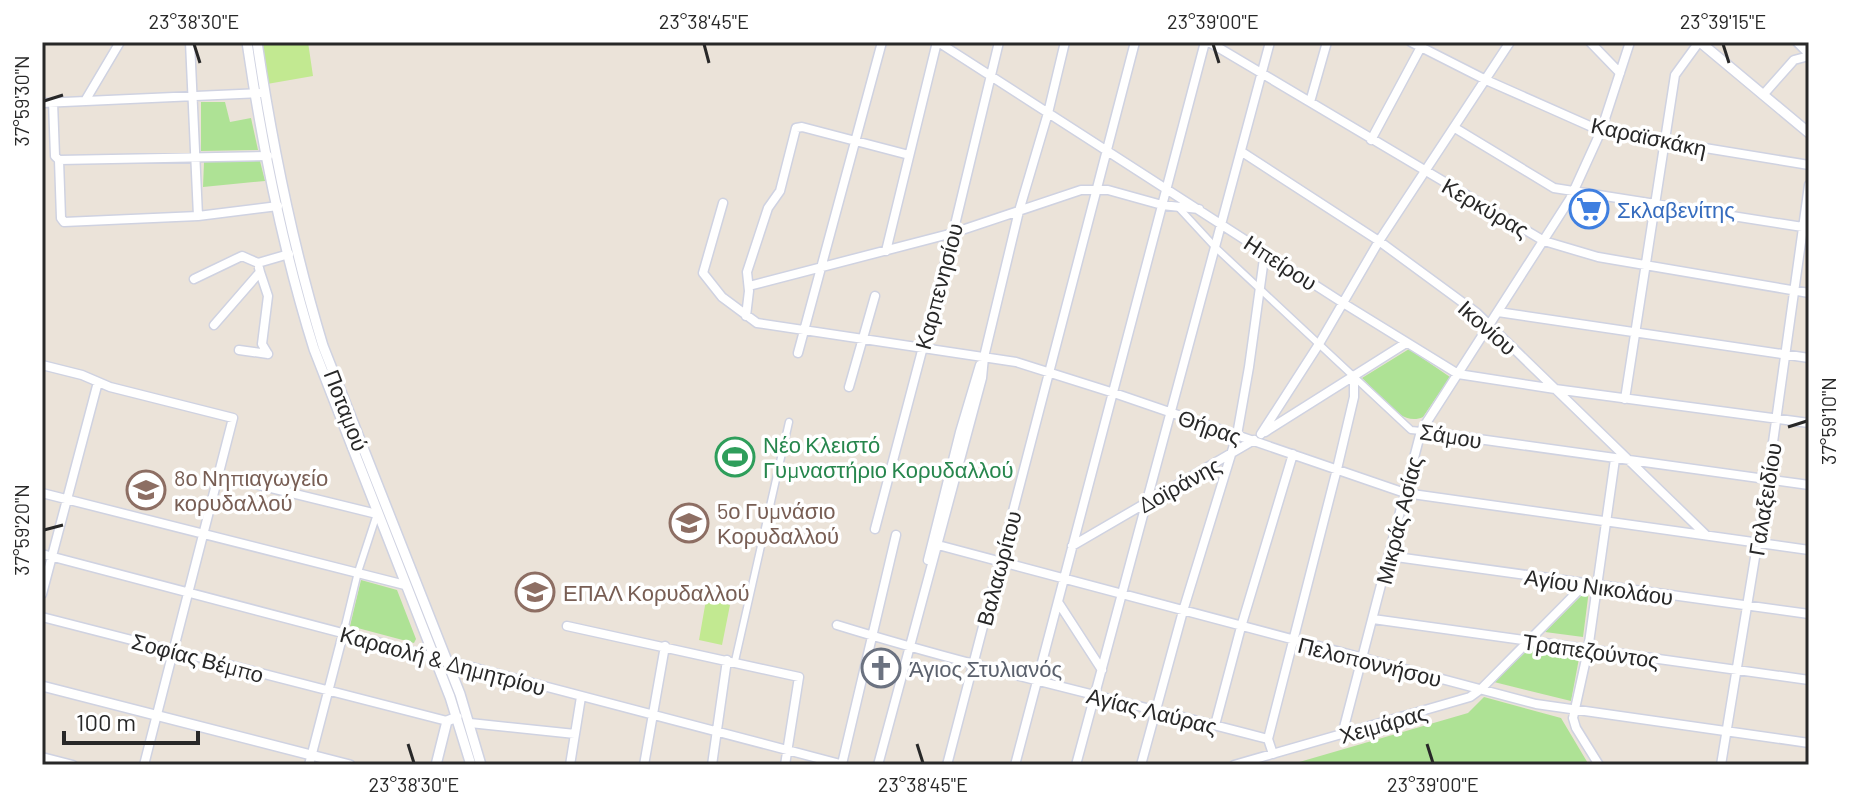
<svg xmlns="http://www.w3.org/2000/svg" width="1851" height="807" viewBox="0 0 1851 807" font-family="Barlow,sans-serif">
	<rect width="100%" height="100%" fill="#ebe3d9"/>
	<path fill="#aee295" d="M201 102H225L230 122 251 118 258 150 201 151Z
		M260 161 265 181 203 187 204 162Z
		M1409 349 1450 377 1423 417C1400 428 1377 392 1362 378Z
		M361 580 397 590 416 639 414 643 350 626Z
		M1589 590 1583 637 1545 632 1586 591Z
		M1533 645 1580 653 1571 701 1494 682Z
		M1484 697 1561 718 1589 765H1289L1468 713Z"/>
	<path fill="#c2e991" d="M260 42H308L313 76 267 84Z
		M706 600 730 605 722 645 699 640Z"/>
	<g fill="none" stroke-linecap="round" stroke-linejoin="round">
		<defs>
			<path id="pedestrian" d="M1179 208 1216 248 1411 430 1421 431
				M343 634 358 572 377 514
				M735 661 789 422"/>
			<path id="minor" d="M190 42 198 216
				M938 42 1343 303 1458 374 1555 389 1809 423
				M1209 42 1544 241 1598 257 1809 293
				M1411 42 1486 80 1601 131 1809 165
				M1590 42 1620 73
				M1797 42 1809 54
				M1763 95 1794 60 1809 56
				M85 101 120 42
				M53 102 55 156 59 160 61 218 64 222 198 216 278 206
				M1310 102 1327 42
				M42 103 261 93
				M1455 128 1554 188 1809 228
				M1371 140 1422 45
				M1242 152 1379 241 1477 313 1706 535
				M59 160 268 156
				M723 203 703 273 722 297 757 323 1016 362 1114 393 1405 493 1809 550
				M886 251 937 42
				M260 272 268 296 262 344 268 354
				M194 279 242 256 258 263 289 254
				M749 286 953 233 1081 190H1108L1162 205 1199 209
				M1498 312 1809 358
				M746 316 749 291 747 272 768 208 780 191 796 128 802 127 909 155
				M214 325 260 272 259 268
				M239 350 268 354
				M798 353 882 42
				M42 365 82 375 110 387 233 418 144 765
				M849 387 875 296
				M1625 399 1675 75 1699 42
				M1421 431 1809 485
				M1265 432 1406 343
				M1261 434 1319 344 1379 241 1510 42
				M218 475 377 514
				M42 493 405 585
				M875 529 953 233 999 42
				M938 545 1536 704 1809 743
				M1072 546 1254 440
				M42 554 844 765
				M1389 556 1809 614
				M928 560 960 432 980 365
				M42 594 98 382
				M1058 602 1102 670
				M42 617 447 721
				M1373 619 1809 680
				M837 625C979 669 1124 701 1268 739L1273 754
				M567 626 799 677 785 765
				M470 723 575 734
				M1215 725 1241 627 1293 454
				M1342 735 1421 431 1570 199 1601 131 1630 42
				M1268 739 1337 469 1354 397V375
				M42 757 73 765
				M842 764 896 535
				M309 765 343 634
				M570 765 581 697
				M644 765 665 646
				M712 765 727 660
				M878 765 982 378 984 357 1019 211 1048 113 1065 42
				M947 765 1135 42
				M1015 765 1205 42
				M1076 765 1270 42
				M1141 765 1183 611 1237 435 1249 367 1265 251
				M1234 765 1470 697 1481 689 1585 584
				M1599 765 1576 728 1573 718 1588 650 1615 459
				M1721 765 1768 478 1809 185"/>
			<path id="tertiary" d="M247 42C262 145 283 250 314 349L450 697 471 765
				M257 42C272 144 293 247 323 346L460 694 481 765
				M1700 42 1809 133
				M42 686 350 765
				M436 765 447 721 457 717"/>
		</defs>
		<use href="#pedestrian" stroke="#cfd2e1" stroke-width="9"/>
		<use href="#minor" stroke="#cfd2e1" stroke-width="11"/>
		<use href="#tertiary" stroke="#cfd2e1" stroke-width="12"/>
		<use href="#pedestrian" stroke="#fff" stroke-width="6"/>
		<use href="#minor" stroke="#fff" stroke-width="8"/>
		<use href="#tertiary" stroke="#fff" stroke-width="9"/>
	</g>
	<path fill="none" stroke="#282828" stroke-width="3" d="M194 44 200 63M704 44 709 63M1213 44 1219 63M1723 44 1729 63M44 101 63 95M1788 427 1807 421M44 530 63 525M408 744 414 763M917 744 923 763M1427 744 1433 763"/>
	<defs>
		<symbol id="supermarket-ring" viewBox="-11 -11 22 22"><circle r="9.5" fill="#fff" stroke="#3f7fe0" stroke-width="1.5"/><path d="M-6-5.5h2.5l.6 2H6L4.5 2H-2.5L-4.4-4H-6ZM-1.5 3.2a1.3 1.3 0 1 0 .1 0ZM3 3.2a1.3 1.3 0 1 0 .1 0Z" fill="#3f7fe0"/></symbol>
		<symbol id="stadium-ring" viewBox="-11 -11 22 22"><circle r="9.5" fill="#fff" stroke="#2e9e5b" stroke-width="1.5"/><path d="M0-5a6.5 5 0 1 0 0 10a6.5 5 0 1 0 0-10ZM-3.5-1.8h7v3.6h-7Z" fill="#2e9e5b"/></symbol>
		<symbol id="school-ring" viewBox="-11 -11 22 22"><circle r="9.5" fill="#fff" stroke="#8d6e63" stroke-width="1.5"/><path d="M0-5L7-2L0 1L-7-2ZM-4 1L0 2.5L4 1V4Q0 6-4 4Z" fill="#8d6e63"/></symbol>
		<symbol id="church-ring" viewBox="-11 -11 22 22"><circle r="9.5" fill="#fff" stroke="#6b7280" stroke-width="1.5"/><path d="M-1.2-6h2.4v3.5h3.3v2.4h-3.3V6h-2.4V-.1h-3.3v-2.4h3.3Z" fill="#6b7280"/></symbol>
	</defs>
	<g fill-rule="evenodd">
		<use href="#supermarket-ring" x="1567" y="187" width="44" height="44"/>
		<use href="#stadium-ring" x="713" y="435" width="44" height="44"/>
		<use href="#school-ring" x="124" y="468" width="44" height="44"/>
		<use href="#school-ring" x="667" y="501" width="44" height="44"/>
		<use href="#school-ring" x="513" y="570" width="44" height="44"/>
		<use href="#church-ring" x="859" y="646" width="44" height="44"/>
	</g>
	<g text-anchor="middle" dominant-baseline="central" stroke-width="7" stroke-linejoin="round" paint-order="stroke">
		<g font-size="22" fill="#282828" stroke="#fff">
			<text transform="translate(1649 136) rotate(12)">Καραϊσκάκη</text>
			<text transform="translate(1486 207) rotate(30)">Κερκύρας</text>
			<text transform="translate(1281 262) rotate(33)">Ηπείρου</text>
			<text transform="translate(938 286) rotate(-75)">Καρπενησίου</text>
			<text transform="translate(1488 327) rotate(42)">Ικονίου</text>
			<text transform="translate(347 410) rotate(69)">Ποταμού</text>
			<text transform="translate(1210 426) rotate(19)">Θήρας</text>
			<text transform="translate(1451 435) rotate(9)">Σάμου</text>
			<text transform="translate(1179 484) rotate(-29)">Δοϊράνης</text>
			<text transform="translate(1764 499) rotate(-81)">Γαλαξειδίου</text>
			<text transform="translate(1398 520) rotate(-76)">Μικράς Ασίας</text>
			<text transform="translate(998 568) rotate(-75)">Βαλαωρίτου</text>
			<text transform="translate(1599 586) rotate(8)">Αγίου Νικολάου</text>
			<text transform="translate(1591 650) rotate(8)">Τραπεζούντος</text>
			<text transform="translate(198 657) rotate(15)">Σοφίας Βέμπο</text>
			<text transform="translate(443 660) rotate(15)">Καραολή &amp; Δημητρίου</text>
			<text transform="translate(1370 661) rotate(14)">Πελοποννήσου</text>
			<text transform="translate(1152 710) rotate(14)">Αγίας Λαύρας</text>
			<text transform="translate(1383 723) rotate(-16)">Χειμάρας</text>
		</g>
		<g font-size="22" fill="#366cbe" stroke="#fff" text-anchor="start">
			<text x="1617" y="209">Σκλαβενίτης</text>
		</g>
		<g font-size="22" fill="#27864d" stroke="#fff" text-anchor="start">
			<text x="763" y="444">Νέο Κλειστό<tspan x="763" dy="25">Γυμναστήριο Κορυδαλλού</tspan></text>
		</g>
		<g font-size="22" fill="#785e54" stroke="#fff" text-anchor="start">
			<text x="174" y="477">8ο Νηπιαγωγείο<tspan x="174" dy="25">κορυδαλλού</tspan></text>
			<text x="717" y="510">5ο Γυμνάσιο<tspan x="717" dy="25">Κορυδαλλού</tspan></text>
			<text x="563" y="592">ΕΠΑΛ Κορυδαλλού</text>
		</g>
		<g font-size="22" fill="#5b616d" stroke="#fff" text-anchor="start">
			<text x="909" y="668">Άγιος Στυλιανός</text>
		</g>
	</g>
	<rect width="1851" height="807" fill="none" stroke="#ffffff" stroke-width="88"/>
	<path d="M64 731v12h134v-12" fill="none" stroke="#282828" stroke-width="4"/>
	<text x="76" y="731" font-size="24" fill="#282828" stroke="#ffffff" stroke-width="6" paint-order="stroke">100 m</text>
	<rect x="44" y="44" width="1763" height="719" fill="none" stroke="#282828" stroke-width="3"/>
	<g font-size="20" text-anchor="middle" fill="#282828">
		<text x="194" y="29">23°38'30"E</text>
		<text x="704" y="29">23°38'45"E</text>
		<text x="1213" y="29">23°39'00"E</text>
		<text x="1723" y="29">23°39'15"E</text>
		<text transform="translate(22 101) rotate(-90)" y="7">37°59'30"N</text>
		<text transform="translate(1829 421) rotate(-90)" y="7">37°59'10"N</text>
		<text transform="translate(22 530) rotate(-90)" y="7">37°59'20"N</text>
		<text x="414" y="792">23°38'30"E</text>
		<text x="923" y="792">23°38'45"E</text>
		<text x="1433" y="792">23°39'00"E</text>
	</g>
</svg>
